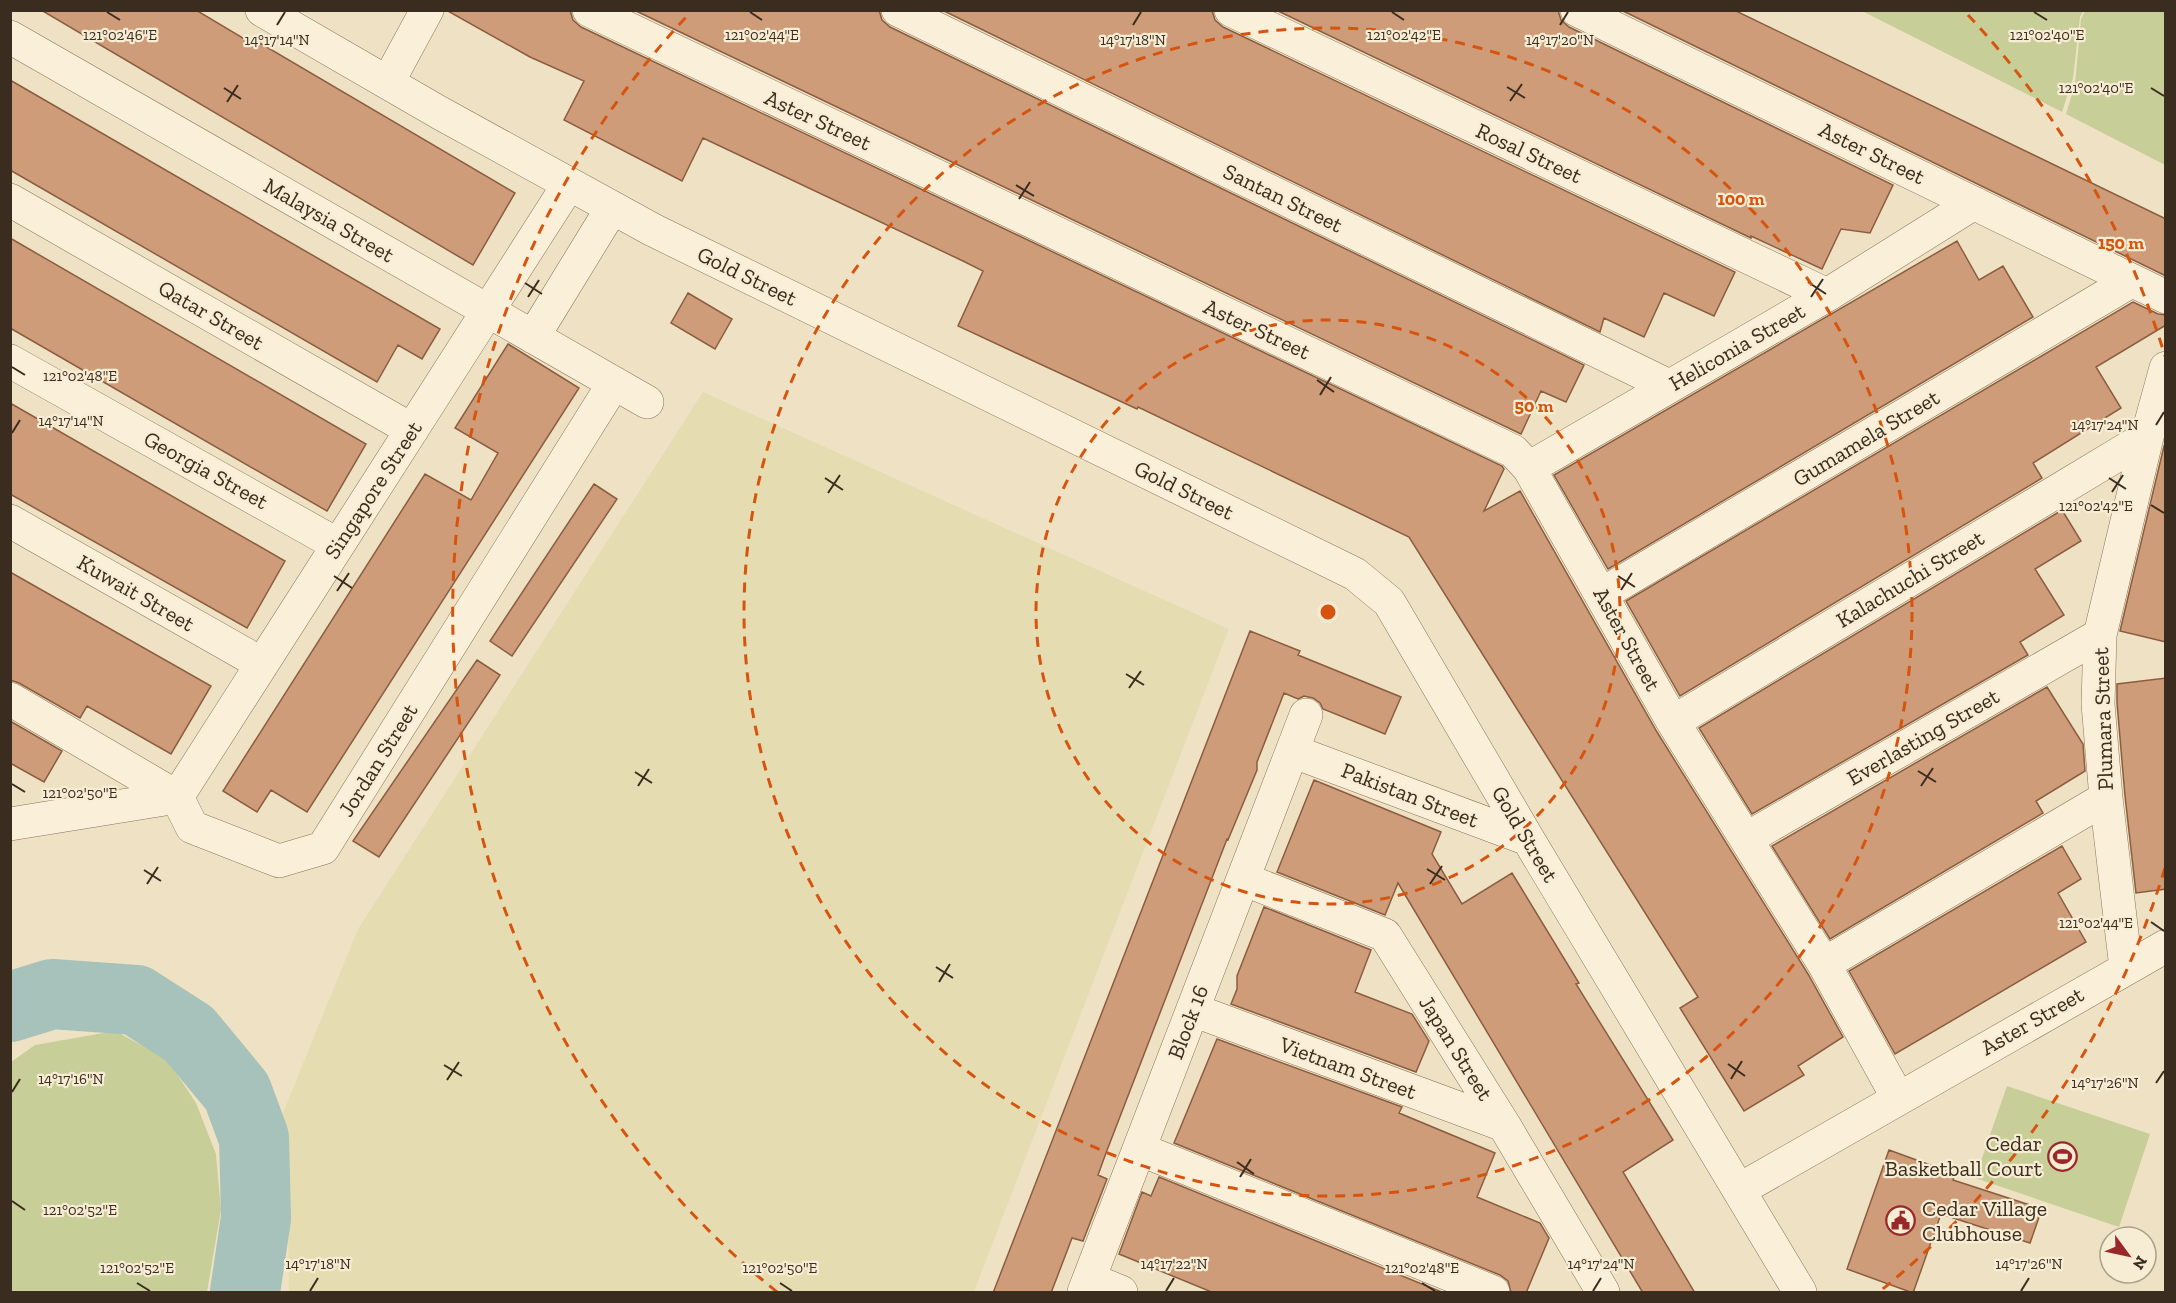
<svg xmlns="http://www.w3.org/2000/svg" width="2176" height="1303" viewBox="0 0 2176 1303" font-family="'Zilla Slab',serif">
	<rect width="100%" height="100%" fill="#efe2c4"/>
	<path fill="#e5ddb1" d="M703 392 1229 629 974 1292H289L288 1228 282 1115 358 929Z"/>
	<path fill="#c8ce98" d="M1862 11H2083L2080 17 2073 78 2062 112Z
		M2085 11H2165V165L2066 114 2075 84 2081 19Z
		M115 1031 167 1059 196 1103 216 1154 221 1210 207 1292H11V1062L35 1045Z
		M2007 1086 2150 1134 2119 1227 1975 1178Z"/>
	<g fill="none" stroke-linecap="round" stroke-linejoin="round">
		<path stroke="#a6c2ba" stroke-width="70" d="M10 1007 52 994 136 1000 189 1034 237 1092 254 1138 256 1218 245 1292"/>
	</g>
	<path fill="#ce9c79" stroke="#8b5d3f" stroke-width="1.5" d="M41 10H196L258 47 260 43 515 193 473 265Z
		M446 10H570L573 20 581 27 1502 466 1504 469 1484 511 1520 491 1657 732 1808 974 1843 1037 1798 1066 1804 1075 1744 1111 1680 1008 1698 997 1409 537 1138 407 1137 409 958 326 983 271 963 261 703 138 682 181 564 120 584 81 530 57Z
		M634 10H879L882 20 890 27 1584 365 1566 402 1541 391 1521 434Z
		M942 10H1212L1215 20 1223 27 1735 272 1714 316 1664 293 1644 337 1604 318 1600 332Z
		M1276 10H1558L1561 20 1569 27 1893 185 1870 233 1841 229 1822 269 1751 236V238Z
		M1621 10H1734L2166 219V276Z
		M10 80 440 329 422 359 398 345 377 382 10 170Z
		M10 238 366 444 327 511 10 328Z
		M1957 241 1979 280 2003 266 2033 317 1608 569 1554 475Z
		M688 293 732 319 715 349 671 323Z
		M2133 302 2158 314 2166 315V325L2096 367 2121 408 2033 463 2042 478 1680 696 1626 601Z
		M508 344 579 388 307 812 271 790 257 812 223 791 425 474 471 500 498 453 455 428Z
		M10 403 285 561 247 628 10 494Z
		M2164 446H2166V642L2120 631Z
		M594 484 617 499 512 656 490 641Z
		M2062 510 2081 541 2035 569 2064 615 2020 642 2028 655 1752 814 1699 728Z
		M10 572 211 686 171 754 87 706 80 718 19 683 10 680Z
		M1250 631 1300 651 1298 655 1401 697 1385 734 1323 709 1320 703 1313 698 1304 696 1298 699 1284 693 1257 762V770L1228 840 1227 839 1106 1153 1098 1175 1107 1179 1083 1241 1072 1238 1051 1293H993Z
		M477 660 500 675 379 857 353 841Z
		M2166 678V889L2136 893 2125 796 2117 703V684Z
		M2047 687 2083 744 2085 771 2036 801 2043 813 1830 939 1772 846Z
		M10 721 62 751 44 782 10 763Z
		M1314 780 1441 832 1432 854 1462 904 1512 873 1579 983 1576 984 1673 1140 1623 1172 1695 1293H1643L1398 883 1385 915 1277 872Z
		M2062 846 2081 879 2058 893 2086 942 1895 1054 1849 971Z
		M1264 907 1371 950 1355 992 1412 1014 1429 1041 1416 1072 1231 1004 1237 989V976Z
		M1217 1039 1402 1107 1399 1113 1495 1153 1477 1197 1540 1223 1549 1238 1526 1293H1511L1508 1281 1500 1275 1174 1143Z
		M1889 1150 1955 1174 1953 1180 2042 1209 2030 1243 1941 1214 1913 1293 1847 1269Z
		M1159 1177 1444 1293H1214L1119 1254 1142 1192 1151 1196Z"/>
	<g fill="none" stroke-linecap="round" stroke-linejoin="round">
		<defs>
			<path id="street" d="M262 10 440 113 653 230 1355 574 1389 602 1528 839 1800 1292
				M589 10 1513 451 1529 468 1673 722 1824 964 1898 1098
				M898 10 1669 386
				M1231 10 1827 295
				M1577 10 2166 297
				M10 37 647 402
				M388 82 427 10
				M10 200 412 430
				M533 337 612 208
				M10 361 338 545
				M1529 468 1827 295 1974 203
				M10 521 262 664
				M1602 594 2131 281
				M10 699 177 797
				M1673 722 2147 437
				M1292 751 1528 839
				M177 797 569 184
				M177 797 192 827 279 861 323 848 614 383
				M10 824 177 797
				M1746 839 2100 635
				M1243 879 1385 935 1504 1125 1603 1292
				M1824 964 2106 798
				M2126 968 2106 798 2098 704 2100 635 2147 437 2166 368
				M1193 1010 1504 1125
				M1139 1149 1493 1292
				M1739 1190 2166 946
				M1089 1279 1121 1292
				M1084 1292 1306 715"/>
		</defs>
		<use href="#street" stroke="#8b745a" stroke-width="34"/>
		<use href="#street" stroke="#faefd8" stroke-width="33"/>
	</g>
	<path fill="none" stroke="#3a2c1e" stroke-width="2" d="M107 12 120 20M750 12 762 20M1392 12 1404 20M2034 12 2047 20M277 25 285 12M1133 25 1141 12M1560 25 1568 12M1507 87 1525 98M224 88 241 99M2151 88 2164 96M1510 101 1522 84M227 102 238 85M1016 185 1034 196M1019 199 1030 182M1808 282 1826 294M525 283 542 294M528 297 539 280M1811 297 1823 279M12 367 25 375M1317 380 1334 392M1320 395 1331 377M2156 425 2164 412M12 433 20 420M825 478 843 490M2109 478 2126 489M2112 492 2123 475M828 493 840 475M2151 505 2164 513M334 576 352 588M1618 576 1635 587M1621 590 1632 573M337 591 349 573M1126 674 1144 685M1129 688 1141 671M1918 771 1936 782M635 772 652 783M12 784 25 792M638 786 649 769M1921 786 1933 768M1427 869 1445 880M144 870 161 881M147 884 158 867M1430 884 1442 866M2151 922 2164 931M936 967 953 978M939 982 950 964M1728 1064 1745 1076M444 1065 462 1076M1731 1079 1742 1061M447 1080 459 1062M2156 1083 2164 1071M12 1092 20 1079M1237 1162 1254 1174M1240 1177 1251 1159M12 1201 25 1210M137 1283 150 1291M780 1283 792 1291M1422 1283 1435 1291M310 1291 318 1278M1166 1291 1174 1278M1593 1291 1601 1278M2021 1291 2029 1278"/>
	<g fill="none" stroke="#d7540e" stroke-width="3" stroke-dasharray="10 8">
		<circle cx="1328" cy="612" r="292"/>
		<circle cx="1328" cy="612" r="584"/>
		<path d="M2165 868A875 875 0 0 1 1879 1292M777 1292A875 875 0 0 1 688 15M1968 15A875 875 0 0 1 2165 356"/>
	</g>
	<defs>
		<symbol id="stadium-ring" viewBox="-11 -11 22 22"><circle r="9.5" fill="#f7ecd4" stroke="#9b2829" stroke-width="1.5"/><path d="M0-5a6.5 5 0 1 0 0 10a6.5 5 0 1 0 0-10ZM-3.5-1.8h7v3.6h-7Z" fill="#9b2829"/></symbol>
		<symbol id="civic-ring" viewBox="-11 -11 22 22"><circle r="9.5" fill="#f7ecd4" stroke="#9b2829" stroke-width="1.5"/><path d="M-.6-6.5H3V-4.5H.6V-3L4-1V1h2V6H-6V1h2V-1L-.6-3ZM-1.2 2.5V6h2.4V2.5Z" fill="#9b2829"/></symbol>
	</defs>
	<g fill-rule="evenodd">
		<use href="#stadium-ring" x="2046" y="1140" width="33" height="33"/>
		<use href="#civic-ring" x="1884" y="1204" width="33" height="33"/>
	</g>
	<g text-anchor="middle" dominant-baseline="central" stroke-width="4.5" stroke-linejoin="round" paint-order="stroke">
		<g font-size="22" fill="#3a2c1e" stroke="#f7ecd4">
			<text transform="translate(818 120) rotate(25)">Aster Street</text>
			<text transform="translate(1529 153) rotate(25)">Rosal Street</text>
			<text transform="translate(1872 153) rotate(26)">Aster Street</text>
			<text transform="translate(1283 198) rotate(26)">Santan Street</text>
			<text transform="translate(329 220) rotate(30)">Malaysia Street</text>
			<text transform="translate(747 276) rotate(26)">Gold Street</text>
			<text transform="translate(211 315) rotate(30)">Qatar Street</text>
			<text transform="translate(1257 329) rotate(25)">Aster Street</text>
			<text transform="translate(1737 347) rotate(-30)">Heliconia Street</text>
			<text transform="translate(1866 438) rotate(-31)">Gumamela Street</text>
			<text transform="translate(206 470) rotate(29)">Georgia Street</text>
			<text transform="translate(373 490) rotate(-57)">Singapore Street</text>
			<text transform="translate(1184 490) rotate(26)">Gold Street</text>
			<text transform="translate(1910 579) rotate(-31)">Kalachuchi Street</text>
			<text transform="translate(136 593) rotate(30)">Kuwait Street</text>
			<text transform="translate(1627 639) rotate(61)">Aster Street</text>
			<text transform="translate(2103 719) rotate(-92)">Plumara Street</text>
			<text transform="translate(1923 737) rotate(-30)">Everlasting Street</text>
			<text transform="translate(378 760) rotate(-58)">Jordan Street</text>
			<text transform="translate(1410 795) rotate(21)">Pakistan Street</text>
			<text transform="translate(1525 834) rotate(59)">Gold Street</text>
			<text transform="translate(2032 1021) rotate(-30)">Aster Street</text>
			<text transform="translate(1188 1022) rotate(-69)">Block 16</text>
			<text transform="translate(1456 1048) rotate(58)">Japan Street</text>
			<text transform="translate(1348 1068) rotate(20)">Vietnam Street</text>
		</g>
		<g font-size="22" fill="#3a2c1e" stroke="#f7ecd4" text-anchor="end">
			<text x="2042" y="1143">Cedar<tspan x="2042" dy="25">Basketball Court</tspan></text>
			<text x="1922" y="1208" text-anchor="start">Cedar Village<tspan x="1922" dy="25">Clubhouse</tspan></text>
		</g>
	</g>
	<g font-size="15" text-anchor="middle" fill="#3a2c1e" stroke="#f7ecd4" stroke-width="4.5" stroke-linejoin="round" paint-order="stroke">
		<text x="120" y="40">121°02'46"E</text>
		<text x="762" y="40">121°02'44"E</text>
		<text x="1404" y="40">121°02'42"E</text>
		<text x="2047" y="40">121°02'40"E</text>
		<text x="277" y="45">14°17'14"N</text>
		<text x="1133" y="45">14°17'18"N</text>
		<text x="1560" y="45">14°17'20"N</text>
		<text x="2096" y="93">121°02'40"E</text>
		<text x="80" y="381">121°02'48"E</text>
		<text x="71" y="426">14°17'14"N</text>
		<text x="2105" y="430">14°17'24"N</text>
		<text x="2096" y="511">121°02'42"E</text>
		<text x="80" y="798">121°02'50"E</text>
		<text x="2096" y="928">121°02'44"E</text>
		<text x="71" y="1084">14°17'16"N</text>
		<text x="2105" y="1088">14°17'26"N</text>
		<text x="80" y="1215">121°02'52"E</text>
		<text x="318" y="1269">14°17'18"N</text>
		<text x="1174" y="1269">14°17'22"N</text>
		<text x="1601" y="1269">14°17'24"N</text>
		<text x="2029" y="1269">14°17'26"N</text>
		<text x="137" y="1273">121°02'52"E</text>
		<text x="780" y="1273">121°02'50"E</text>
		<text x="1422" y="1273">121°02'48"E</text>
	</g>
	<circle cx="1328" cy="612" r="9" fill="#d7540e" stroke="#f7ecd4" stroke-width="3"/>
	<g font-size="18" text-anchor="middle" font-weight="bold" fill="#d7540e" stroke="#f7ecd4" stroke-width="4.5" stroke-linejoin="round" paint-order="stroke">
		<text x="1741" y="205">100 m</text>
		<text x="2121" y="249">150 m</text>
		<text x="1534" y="412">50 m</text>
	</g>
	<rect width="2176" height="1303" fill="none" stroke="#3a2c1e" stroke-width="24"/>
	<g transform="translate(2128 1255) rotate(123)"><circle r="28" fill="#f7ecd4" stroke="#ab9f8b" stroke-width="1.5"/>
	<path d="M0-4.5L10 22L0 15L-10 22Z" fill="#9b2829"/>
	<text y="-9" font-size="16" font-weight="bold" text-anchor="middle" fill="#3a2c1e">N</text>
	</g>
</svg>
